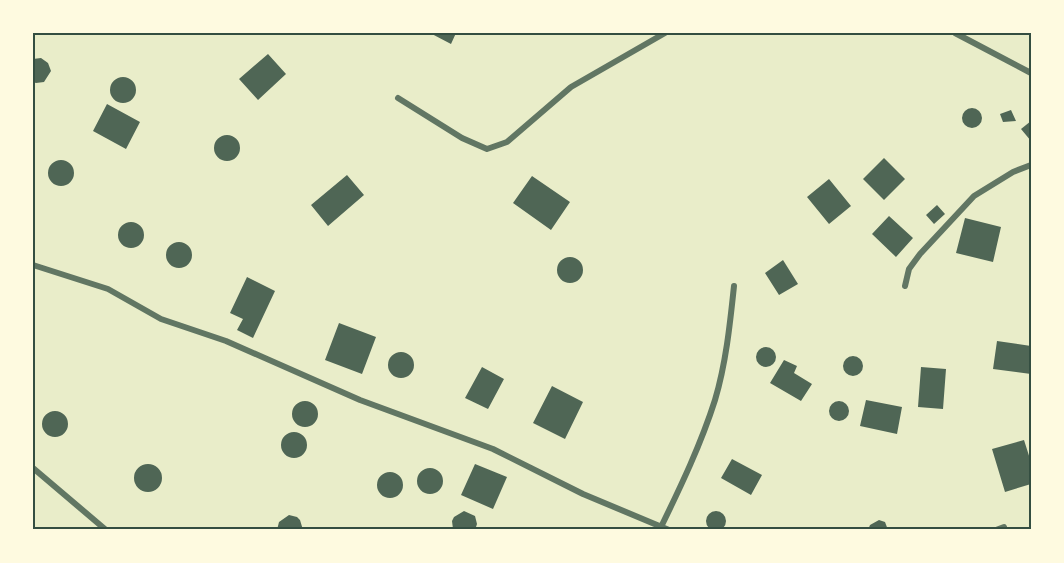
<svg xmlns="http://www.w3.org/2000/svg" width="1064" height="563" viewBox="0 0 1064 563" font-family="'Source Sans 3',sans-serif">
	<rect width="100%" height="100%" fill="#e9edc9"/>
	<path fill="#4f6655" d="M430 33H456L451 44Z
		M268 54 286 74 258 100 239 79Z
		M41 58 48 63 51 71 44 82 36 83 33 82V59Z
		M110 90a13 13 0 1 1 26 0a13 13 0 1 1-26 0Z
		M107 104 140 122 126 149 93 131Z
		M962 118a10 10 0 1 1 20 0a10 10 0 1 1-20 0Z
		M1011 110 1016 121 1003 122 1000 114Z
		M1031 121V141L1021 129Z
		M214 148a13 13 0 1 1 26 0a13 13 0 1 1-26 0Z
		M884 158 905 179 884 200 863 179Z
		M48 173a13 13 0 1 1 26 0a13 13 0 1 1-26 0Z
		M347 175 364 195 328 226 311 205Z
		M532 176 570 202 551 230 513 203Z
		M829 179 851 206 829 224 807 197Z
		M937 205 945 214 934 224 926 215Z
		M889 216 913 238 896 257 872 234Z
		M965 218 1001 227 993 262 956 253Z
		M118 235a13 13 0 1 1 26 0a13 13 0 1 1-26 0Z
		M166 255a13 13 0 1 1 26 0a13 13 0 1 1-26 0Z
		M557 270a13 13 0 1 1 26 0a13 13 0 1 1-26 0Z
		M783 260 798 284 779 295 765 273Z
		M247 277 275 291 253 338 237 330 243 319 230 313Z
		M339 323 376 337 362 374 325 360Z
		M997 341 1031 346V374L993 369Z
		M756 357a10 10 0 1 1 20 0a10 10 0 1 1-20 0Z
		M388 365a13 13 0 1 1 26 0a13 13 0 1 1-26 0Z
		M843 366a10 10 0 1 1 20 0a10 10 0 1 1-20 0Z
		M784 360 797 366 794 373 812 384 801 401 770 383Z
		M482 367 504 379 488 409 465 398Z
		M921 367 946 369 943 409 918 407Z
		M552 386 583 402 565 439 533 423Z
		M866 400 902 407 897 434 860 426Z
		M829 411a10 10 0 1 1 20 0a10 10 0 1 1-20 0Z
		M292 414a13 13 0 1 1 26 0a13 13 0 1 1-26 0Z
		M42 424a13 13 0 1 1 26 0a13 13 0 1 1-26 0Z
		M281 445a13 13 0 1 1 26 0a13 13 0 1 1-26 0Z
		M1024 440 1031 462V484L1005 492 992 449Z
		M732 459 762 475 751 495 721 478Z
		M475 464 507 477 493 509 461 495Z
		M134 478a14 14 0 1 1 28 0a14 14 0 1 1-28 0Z
		M417 481a13 13 0 1 1 26 0a13 13 0 1 1-26 0Z
		M377 485a13 13 0 1 1 26 0a13 13 0 1 1-26 0Z
		M464 511 475 516 477 524 475 530 453 529 452 521 454 517Z
		M706 521a10 10 0 1 1 20 0a10 10 0 1 1-20 0Z
		M289 515 297 517 300 520 303 530H277L279 522Z
		M879 520 885 522 888 530H868L870 525Z"/>
	<g fill="none" stroke-linecap="round" stroke-linejoin="round">
		<path stroke="#617663" stroke-width="6" d="M955 33 1031 73
			M398 98 462 138 487 149 507 142 571 87 665 33
			M33 265 108 289 161 319 226 341 360 400 493 449 583 494 669 530
			M905 286 909 269 920 254 974 196 1013 172 1031 165
			M33 468 106 530
			M661 527C681 486 701 444 715 400 726 363 730 324 734 286
			M996 530 1004 527"/>
	</g>
	<rect width="1064" height="563" fill="none" stroke="#fefae0" stroke-width="69"/>
	<rect x="34" y="34" width="996" height="494" fill="none" stroke="#344e41" stroke-width="2"/>
</svg>
